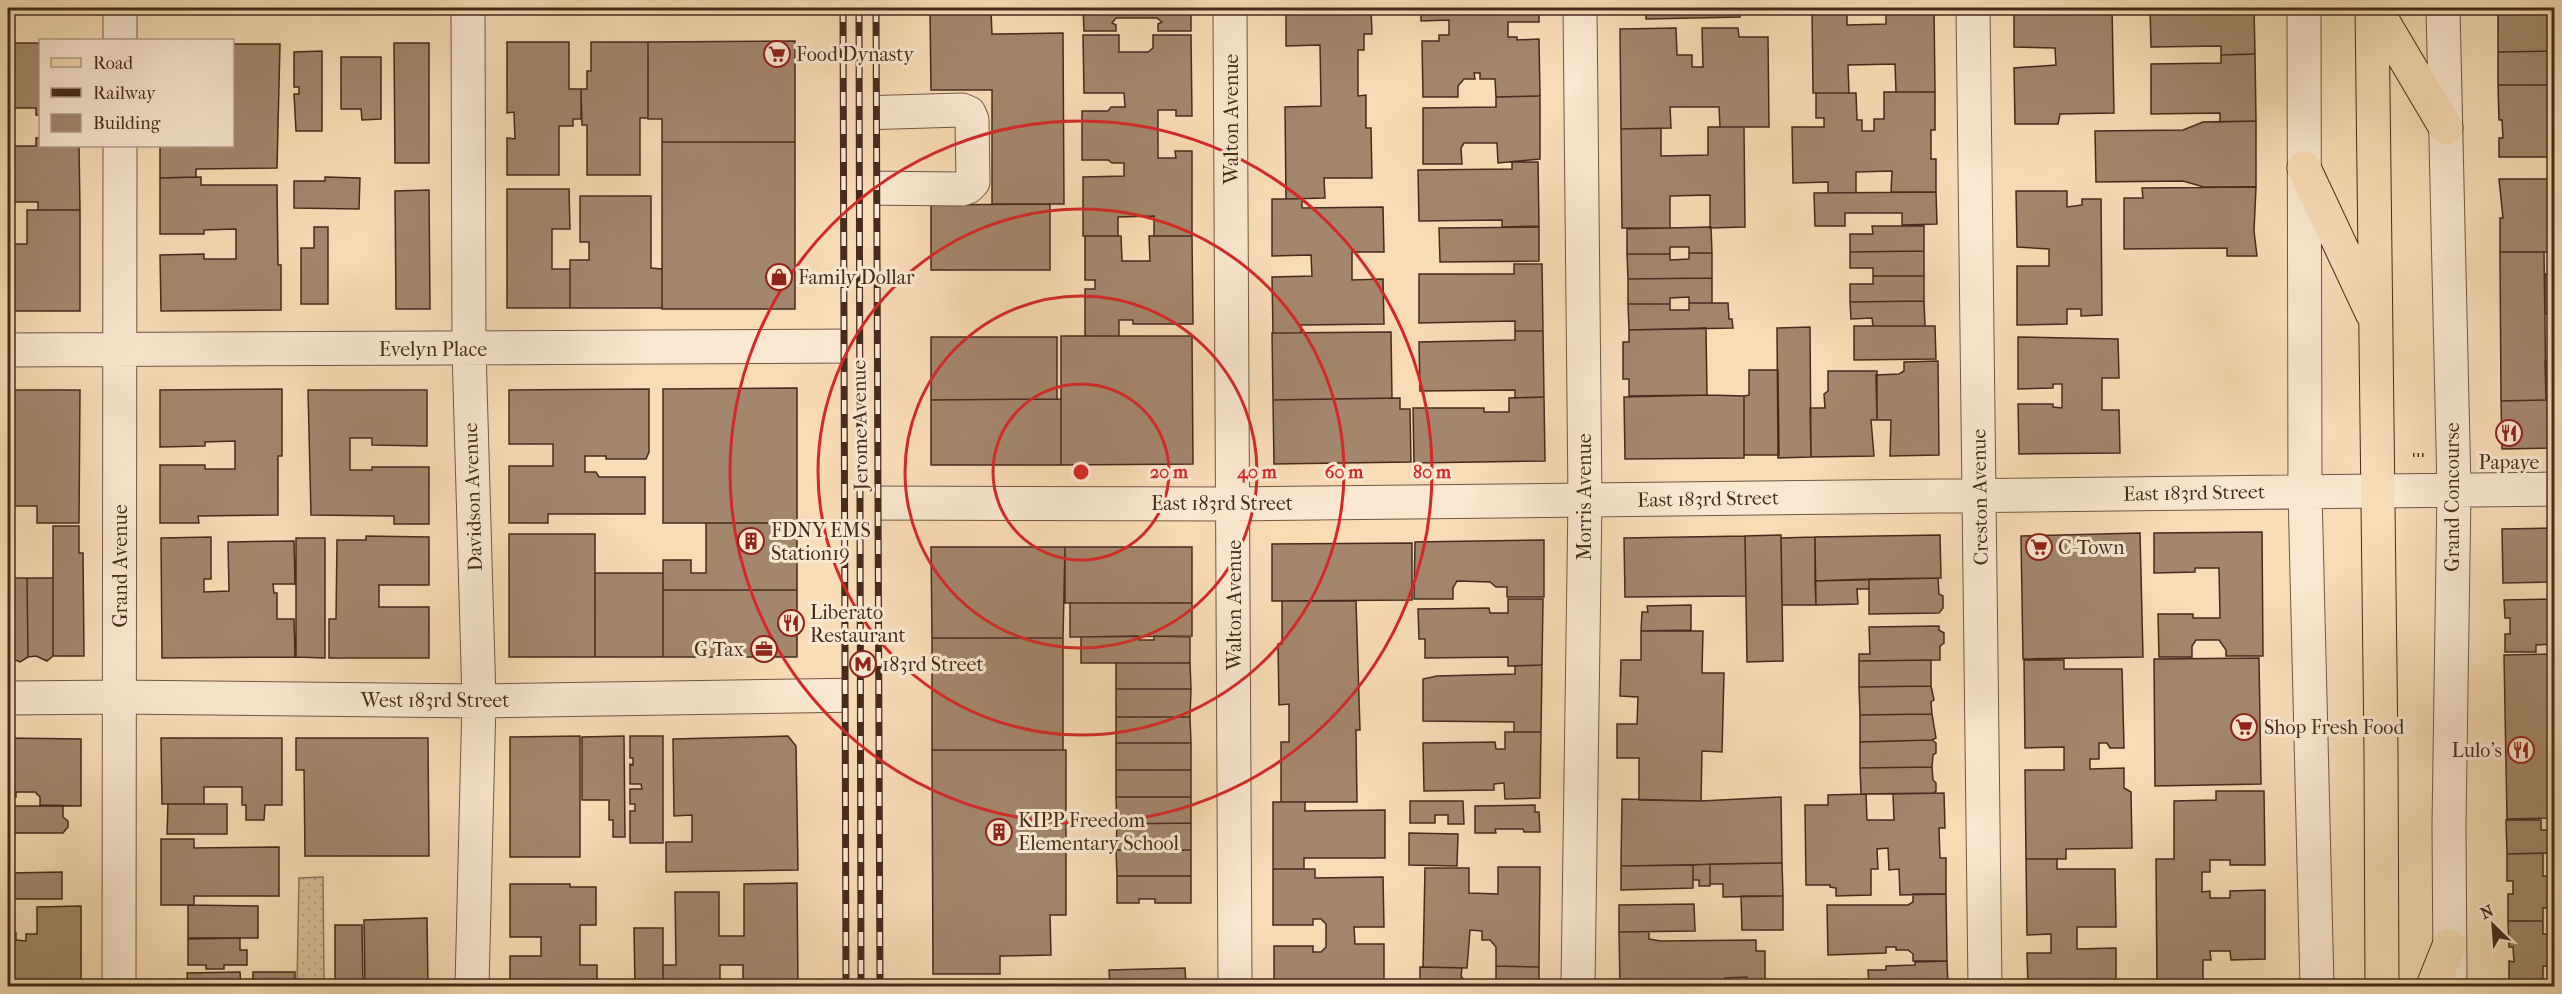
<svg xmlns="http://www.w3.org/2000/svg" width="2562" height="994" viewBox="0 0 2562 994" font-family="'IM FELL French Canon',serif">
	<defs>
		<pattern id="green-dots" width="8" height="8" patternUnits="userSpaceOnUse" patternTransform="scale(1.5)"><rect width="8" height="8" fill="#dabe9c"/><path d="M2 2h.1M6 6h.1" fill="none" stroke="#bca386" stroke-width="1.8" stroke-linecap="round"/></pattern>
	</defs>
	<rect width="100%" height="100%" fill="#f8dcb6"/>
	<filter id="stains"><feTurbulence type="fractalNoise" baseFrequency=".00333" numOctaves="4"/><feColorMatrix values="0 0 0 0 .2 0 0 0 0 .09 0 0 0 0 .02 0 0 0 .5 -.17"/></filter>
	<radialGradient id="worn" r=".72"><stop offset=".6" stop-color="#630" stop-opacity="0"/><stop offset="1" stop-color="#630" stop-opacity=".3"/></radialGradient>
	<path fill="url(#green-dots)" stroke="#90745c" stroke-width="1.5" d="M323 877 324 986H297L299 878Z"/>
	<path fill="#a3876c" stroke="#462b1c" stroke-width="1.5" d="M1083 8H1191V31H1158V24L1162 22 1157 18H1116L1112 23 1116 25V31H1084Z
		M1286 8H1371L1372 34H1364V50H1358V96L1366 95V128H1371L1372 178H1324L1325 198 1286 199 1285 107 1321 106 1320 45 1286 46Z
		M1421 8H1539V22H1508V37H1517V40L1539 39 1540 96 1496 97 1495 79H1480V73H1474L1475 79H1464L1458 86V97H1423L1422 41H1439V35H1449V20L1421 21Z
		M1646 8H1740V17L1646 19Z
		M1812 8H1847V25L1886 24V8H1934L1935 92H1896L1895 64 1848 65 1849 93H1813Z
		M2014 8H2112L2114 113 2060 114 2058 124H2015L2014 68 2056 65 2055 48 2014 47Z
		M2150 8H2254L2255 54 2221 55V46L2151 47Z
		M2498 8H2554V51L2498 52Z
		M930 11H991L992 34 1063 33 1064 204H992V90H931Z
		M1676 28 1677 55H1692V67H1703L1702 28H1738L1739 37H1768L1769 127H1720L1719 107H1670L1671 128 1621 129 1620 29Z
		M1083 35H1119V52H1148L1153 48V35H1191L1192 116H1176V110H1158V158H1176L1175 151H1192V236H1154V216L1118 217V236H1083V177L1124 176V163H1112L1108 160H1082V111H1108L1111 107H1125L1124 93H1084Z
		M795 41V142H662V119H648V42Z
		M507 42H569V89H581V119H573V126H559V175H507V138L515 139 514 112 507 113Z
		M591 42H648V118H640V175H587V125H582L581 89H587V71H591Z
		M8 43H40V115H36V108H8Z
		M394 43H429V163H395Z
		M232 44H280L277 168 196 169V177L160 178V146H232Z
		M322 51V131H296L294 94H299V87H294V52Z
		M2554 51V85H2498V52Z
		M2255 54 2256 121 2220 122V113L2151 114V64L2221 63V55Z
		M341 57H381V119L362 120 361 109H341Z
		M2498 85H2552V108H2554V157H2499V138H2503L2502 120H2499Z
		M1884 92H1935V130H1931V159H1936V192H1891L1892 171 1856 172V193H1828V182L1793 183 1792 127H1824V118H1816V93H1856L1857 120H1862V131H1874V119H1884Z
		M1540 96V159L1498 163 1497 143H1464L1461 148 1462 164H1423V108L1496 107V97Z
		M2256 121V187H2204L2183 181 2096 182 2095 131 2183 130 2203 122Z
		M1708 127H1744L1745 227 1710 228V195L1670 196V228H1622L1621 129 1661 128V156L1708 155Z
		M36 138H40V146H79L80 210H38V202H8V146H36Z
		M662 142H795V309H662Z
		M1512 162H1538L1539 226 1502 227V220L1419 221 1418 170 1512 169Z
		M201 177V185H277L278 265H281V310L161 311 160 255 204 254V259H236V229L204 230V234H160V178Z
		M325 177 360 178 359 209 294 208V181H325Z
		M2499 179H2554L2553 252H2500V218H2503Z
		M2256 187 2254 231 2257 256H2227V248L2124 249V198H2143L2142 188Z
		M507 189H569L570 229H552V269H570V308H507Z
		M429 190 430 309H396L395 191Z
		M2016 191H2067V207L2082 205V199H2101L2102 315 2081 316V309H2067V324L2017 325V266H2049V249L2017 247Z
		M1936 192 1937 224 1902 225V213H1845V226H1815L1814 193Z
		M580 196H651V268L662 269V308H570V260H589V242H580Z
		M1272 199H1302V208L1383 207 1384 252H1352V280L1383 279 1384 324 1301 325V333H1273L1272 277 1312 276 1311 255 1272 256Z
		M1050 204V270H931V205Z
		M27 210H80V311H8V239H12V244H27Z
		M1872 226H1924V251L1850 252V234H1873Z
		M314 227H328V304H301V248H314Z
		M1539 227V261L1440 262 1439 228Z
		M1711 227 1712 253H1689V247H1670V254H1627V229Z
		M1085 236H1121L1122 261H1150L1149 236H1192L1193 324H1133V320H1119V336H1085V289H1095V280H1085Z
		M1924 251V276H1873V268H1850V252Z
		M2500 252H2544L2546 400 2501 401Z
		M1689 253H1712V278L1628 279 1627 254H1670V260L1689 259Z
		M1514 264H1542L1543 331H1515V321L1419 323V274H1514Z
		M2545 274H2554V314H2545Z
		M1873 276H1924V301L1850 302V284H1873Z
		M1712 278V303H1689V297L1670 298V304H1628V279Z
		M1924 301 1925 326H1873L1872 318 1851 319 1850 302Z
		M1689 303H1728L1729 319H1732L1733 328 1629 330 1628 304H1670V310H1689Z
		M1854 326H1935L1936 359 1854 360Z
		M1810 327 1811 457 1778 458 1777 328Z
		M1706 328 1707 395 1629 396V379H1623V342H1629V330Z
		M1515 331H1543L1544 397 1515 398V390L1420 391 1419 342 1515 340Z
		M1391 332 1392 398 1273 400 1272 333Z
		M1061 336H1192L1193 464 1061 465Z
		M931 337H1057V399L931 400Z
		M2018 337 2118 339 2119 378H2102V410H2119L2120 453 2019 454 2018 404H2053V407L2062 408V384H2053V388L2018 389Z
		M1938 361 1939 455 1890 456 1891 420H1877L1876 375 1899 374 1904 371V362Z
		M2545 361H2554V448L2502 449 2501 401 2546 400Z
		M1749 370H1778L1779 455H1744V396L1749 395Z
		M1828 371H1877V420H1871L1874 456 1811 457 1810 408H1825L1824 394 1828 391Z
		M797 388V523H663V389Z
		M282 389V456H278V515L198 516 199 523H160V465H205V469H235V441L205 442V446L160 447V390Z
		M649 389V452L646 459H606V456H585V472H596L599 477H645V514H548V523H509V466H553V444H509V390Z
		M8 390H80L79 523H37V506H10V516H8V470H12V438H8Z
		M308 390H427V446L372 445V438H350V470H372V467H429V524H394V516L311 515Z
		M1707 395 1744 396V458L1625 459 1624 397Z
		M1544 397 1545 461 1414 463 1413 408H1484V412H1509V398Z
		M1400 398V409H1410L1411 462 1274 464 1273 400Z
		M1061 399V465H931V400Z
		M706 523H797V590H663V560H691V573H706Z
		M53 526H79V553H83L84 656H53Z
		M2554 528V574L2550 582 2503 583 2502 529Z
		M2262 532 2263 656H2226V650L2219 640H2196L2192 646V657H2159L2158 614H2193V618H2220L2219 568H2195V572L2154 573V533Z
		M2140 533 2143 657 2023 659 2021 536Z
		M509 534H595V657H509Z
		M1781 535 1783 661 1747 662 1745 536Z
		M1940 535 1941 578 1815 581V537Z
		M366 536 429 537V585H379V607H429V658H329V619H336L337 540H366Z
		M1745 536 1746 596 1625 597 1624 538Z
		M211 537V579H204V592L229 591 228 542 294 541 295 584H273L274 593H277V619H294L295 657 162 658 161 538Z
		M1815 537 1816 605H1782L1781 538Z
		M296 538H325V658L296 657Z
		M1544 540V597H1507V587H1496L1490 582 1457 581 1453 588V599H1414L1415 542Z
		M1412 543V600L1272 601V544Z
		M931 547H1065L1063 638H932Z
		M1065 547H1192V603H1065Z
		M595 573H663V657H595Z
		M8 578H27L28 657 20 662 8 657Z
		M27 578H53V656L47 661 36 656 28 657Z
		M1938 578 1939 594 1943 596V608L1939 613 1869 614V579Z
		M1869 579V589H1857L1858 604 1816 605 1815 581Z
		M663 590H797V657H663Z
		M1508 599H1543L1542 665 1508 666V657L1425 658V639H1419L1418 609 1489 608 1490 613H1508Z
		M2551 599V602H2554V644L2536 645V652H2505V634H2510V618H2505L2504 600Z
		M1282 601H1356L1360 730H1356L1357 802H1281V742H1289V704L1279 705 1278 644H1282Z
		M1070 603H1192V636L1070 637Z
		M1691 605V630L1641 631 1642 612H1648L1647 606Z
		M1939 626V630L1944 633V643L1940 646V660L1859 661V654H1870L1869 627Z
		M1641 631H1703L1702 673H1724L1722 752 1702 751 1701 801 1639 800V758H1617V724H1637L1638 697 1620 696 1621 660H1641Z
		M1139 636V640H1154V636L1190 637V663H1081V637Z
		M932 638H1063V750H932Z
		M2554 654V818L2507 819 2504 655Z
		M2259 658 2261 784 2155 786 2154 659Z
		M1931 660V686L1859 687V661Z
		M2024 660H2064V669H2122L2124 748H2110L2107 743H2099V759H2090V769L2124 768V788L2131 792 2132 848 2066 849V859H2026L2025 770H2064V747L2025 748Z
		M1116 663H1190L1191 689H1116Z
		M1542 665 1541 732H1514V722L1423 721V679L1437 676 1515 674V666Z
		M1931 686 1934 700 1931 702 1932 714 1860 715 1859 687Z
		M1116 689H1191L1190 717H1116Z
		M1932 714 1936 738 1932 740 1860 742V715Z
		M1116 717H1190L1191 743H1116Z
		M1505 732H1541L1540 798 1505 799 1504 783 1494 784V790L1424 791 1423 743 1495 742 1496 749H1505Z
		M580 736V857H510V737Z
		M624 736 625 837H613V820H609V800H582V737Z
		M630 736H663V843H630V811H635V804H630V789H642L641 784H630V764L633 765V758H630Z
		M788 736 796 746 798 870 666 872V842H692V815L674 816 673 739Z
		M8 738 81 739V806L40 805V797L35 792H16V797H8Z
		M161 738H282V805H265L264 820H246V805H242V787H204V804H162Z
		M296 738H428L429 856H305L304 770H296Z
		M1932 740 1936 743V753L1933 755 1932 767 1860 768V742Z
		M1116 743H1191V770H1116Z
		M932 750H1066V915H1050L1051 955 1000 956V974H933Z
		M1932 767 1933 780 1936 783V791L1933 793 1861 794 1860 768Z
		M1116 770H1191V797H1116Z
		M2216 791H2264L2265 865H2230V860H2210V872H2202V892L2210 891V898H2230V891L2265 890V959L2231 960 2230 951H2210L2211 960H2203V983H2211V986H2157L2156 859H2174V801L2216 800Z
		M1944 793 1945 828H1939L1940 858H1946V894L1900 895 1899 869 1889 870 1888 848 1877 849 1878 869H1871V895L1836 896V888L1830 887V885H1806L1805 805H1828V795L1866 794 1867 820H1894L1893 794Z
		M1116 797H1191V823L1117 824Z
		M1781 797 1782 863 1621 866 1622 799 1701 801Z
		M1410 801H1463L1464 824H1448V815H1435V823H1410Z
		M1273 802H1305V811L1385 810V858H1304V869H1273Z
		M168 804H227V834H167Z
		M1535 805V812H1539L1540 832H1524L1523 829H1495L1496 833H1475V806Z
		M8 806H63V817L68 821V827L63 833H8Z
		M2506 820H2541V830H2554V853L2507 854Z
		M1191 823V850H1116L1117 824Z
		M1409 833 1458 834 1457 866 1409 865Z
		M161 839H194V848L279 847V896H194V905H161Z
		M1116 850H1191V876H1117Z
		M2543 853V876H2551V870H2554V907L2543 908V921H2508V894H2513V881H2507V854Z
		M2026 859H2057V869H2115L2116 927H2077V949L2116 948V986H2028L2027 953H2051V934L2027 935Z
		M1782 863 1783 896 1723 897V884H1710V864Z
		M1710 864V886H1699V880H1693V865Z
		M1693 865V888L1621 890V866Z
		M1498 867H1540L1539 967 1496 966V947L1490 940H1482V931L1470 930 1467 968 1423 967 1425 868H1469V893L1498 894Z
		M1273 869H1315V878L1383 877 1384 927H1354L1355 944H1384V986H1274V946H1313V952H1321L1326 947V924L1321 919H1313V925H1273Z
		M62 872V899H8V873Z
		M1117 876H1191V903H1155V899H1139V903H1117Z
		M797 883 798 986H743V965H720V986H663V965H676L675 892H719V936H744V884Z
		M510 884H570V887H596V925H580V965H597V986H510V956H541V937H510Z
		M1913 894H1946L1947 961H1913V954L1908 950H1896V947H1886V953L1828 955 1827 905H1908L1913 902Z
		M1741 896H1783V930H1742Z
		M1694 904 1695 931 1619 932V905Z
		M188 905 258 906V938H188Z
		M81 906V986H8V934L16 933V940L26 941V934H37V907Z
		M427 918 428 986H365L364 920Z
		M2508 921H2543V934H2554V971L2553 966H2543V986H2509V961L2514 962 2513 947H2509Z
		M335 925H362L363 986H335Z
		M634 928H663V986H635Z
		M1619 932H1649V939L1661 941 1756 940V951H1765V984H1747V977L1725 978V986H1620Z
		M240 938V950H247V965H224V969H206V965H188V939Z
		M1947 961 1948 986H1869L1868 970H1886V966L1915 965V962Z
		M1496 966 1539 967V986H1420V967L1462 968 1461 976 1467 984 1496 985Z
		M1185 968 1186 986H1110L1109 970Z
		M240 972 241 986H188L187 973Z
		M253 972H295V986H253Z
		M2231 984H2267V986H2231Z"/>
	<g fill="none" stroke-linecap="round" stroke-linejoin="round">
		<defs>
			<path id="minor" d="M120 8V40
				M468 8 469 349 479 701 472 986
				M1230 8 1235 986
				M1973 8 1985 986
				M2304 8 2305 492 2317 986
				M2443 8 2454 490 2449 825 2450 976
				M860 188 962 189 968 187 973 182 972 120 969 113 962 110 860 113
				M8 350 859 346
				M862 503 1234 504 2554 489
				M8 698 120 697 479 701 863 695
				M119 986 120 146
				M1578 986 1585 500 1580 8"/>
			<path id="major" d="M859 8 864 986
				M2372 8 2381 753 2382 986
				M2375 8 2446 128
				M2304 168 2372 313
				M2433 986 2449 946"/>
		</defs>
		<use href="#minor" stroke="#725742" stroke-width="35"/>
		<use href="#major" stroke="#462b1c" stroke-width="35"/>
		<path stroke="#462b1c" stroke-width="4" stroke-dasharray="1.5 3" stroke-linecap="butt" d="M2413 455H2424"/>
		<use href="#minor" stroke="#fae8d0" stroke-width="33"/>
		<use href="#major" stroke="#f8dcb6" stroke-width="33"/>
		<defs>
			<path id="rail" d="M843 8 846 986
				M859 8 861 986
				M876 8 880 986"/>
		</defs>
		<use href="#rail" stroke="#462b1c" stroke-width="7"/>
		<use href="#rail" stroke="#fae8d0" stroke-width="4.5" stroke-dasharray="14" stroke-linecap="butt"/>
	</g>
	<g fill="none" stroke="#d62828" stroke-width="3">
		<circle cx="1081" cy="472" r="88"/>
		<circle cx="1081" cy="472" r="176"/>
		<circle cx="1081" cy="472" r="263"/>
		<circle cx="1081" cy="472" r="351"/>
	</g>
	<defs>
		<symbol id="supermarket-ring" viewBox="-11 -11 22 22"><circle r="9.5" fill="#fae8d0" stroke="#8f2418" stroke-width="1.5"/><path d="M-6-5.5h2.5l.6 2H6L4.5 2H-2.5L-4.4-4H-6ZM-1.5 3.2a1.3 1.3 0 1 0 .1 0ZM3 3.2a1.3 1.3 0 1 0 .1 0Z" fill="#8f2418"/></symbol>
		<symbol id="shop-ring" viewBox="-11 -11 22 22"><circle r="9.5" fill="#fae8d0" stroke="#8f2418" stroke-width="1.5"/><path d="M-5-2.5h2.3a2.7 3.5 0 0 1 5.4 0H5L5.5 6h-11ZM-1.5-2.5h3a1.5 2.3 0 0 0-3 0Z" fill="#8f2418"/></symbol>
		<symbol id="restaurant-ring" viewBox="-11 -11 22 22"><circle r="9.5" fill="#fae8d0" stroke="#8f2418" stroke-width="1.5"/><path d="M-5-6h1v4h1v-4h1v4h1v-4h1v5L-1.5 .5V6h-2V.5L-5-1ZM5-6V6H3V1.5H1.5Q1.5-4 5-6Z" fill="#8f2418"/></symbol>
		<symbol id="building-ring" viewBox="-11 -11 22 22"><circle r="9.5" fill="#fae8d0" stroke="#8f2418" stroke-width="1.5"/><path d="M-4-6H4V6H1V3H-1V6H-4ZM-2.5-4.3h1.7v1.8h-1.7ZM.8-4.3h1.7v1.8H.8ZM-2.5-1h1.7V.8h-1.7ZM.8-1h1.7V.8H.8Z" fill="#8f2418"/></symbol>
		<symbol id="office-ring" viewBox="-11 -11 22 22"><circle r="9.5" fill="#fae8d0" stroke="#8f2418" stroke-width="1.5"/><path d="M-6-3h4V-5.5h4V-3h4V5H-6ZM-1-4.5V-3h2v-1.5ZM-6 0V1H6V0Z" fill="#8f2418"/></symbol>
		<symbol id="metro-ring" viewBox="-11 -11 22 22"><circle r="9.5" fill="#fae8d0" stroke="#8f2418" stroke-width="1.5"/><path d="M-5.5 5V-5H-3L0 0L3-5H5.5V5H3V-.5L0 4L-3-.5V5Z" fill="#8f2418"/></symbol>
	</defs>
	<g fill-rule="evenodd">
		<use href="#supermarket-ring" x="762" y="39" width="30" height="30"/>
		<use href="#shop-ring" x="764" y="262" width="30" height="30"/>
		<use href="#restaurant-ring" x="2494" y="418" width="30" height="30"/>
		<use href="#building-ring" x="736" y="526" width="30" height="30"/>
		<use href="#supermarket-ring" x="2024" y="532" width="30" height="30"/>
		<use href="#restaurant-ring" x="776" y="608" width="30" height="30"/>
		<use href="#office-ring" x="749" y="634" width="30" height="30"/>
		<use href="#metro-ring" x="848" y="649" width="30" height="30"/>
		<use href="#supermarket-ring" x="2229" y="712" width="30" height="30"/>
		<use href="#restaurant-ring" x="2506" y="735" width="30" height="30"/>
		<use href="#building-ring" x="984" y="817" width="30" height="30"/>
	</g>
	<g text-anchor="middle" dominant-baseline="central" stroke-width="6" stroke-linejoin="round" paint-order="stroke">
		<g font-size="20" fill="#462b1c" stroke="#fae8d0" text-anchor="start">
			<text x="796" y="54">Food Dynasty</text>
			<text x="798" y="277">Family Dollar</text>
			<text x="2509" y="462" text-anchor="middle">Papaye</text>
			<text x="771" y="530">FDNY EMS<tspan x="771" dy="23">Station19</tspan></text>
			<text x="2058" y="547">C-Town</text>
			<text x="810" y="612">Liberato<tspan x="810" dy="23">Restaurant</tspan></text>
			<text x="744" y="649" text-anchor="end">G Tax</text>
			<text x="882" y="664">183rd Street</text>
			<text x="2264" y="727">Shop Fresh Food</text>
			<text x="2502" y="750" text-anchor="end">Lulo’s</text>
			<text x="1018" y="820">KIPP Freedom<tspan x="1018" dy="23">Elementary School</tspan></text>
		</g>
		<g font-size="20" fill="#462b1c" stroke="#fae8d0">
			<text transform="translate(1231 119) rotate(-90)">Walton Avenue</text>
			<text x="433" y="349">Evelyn Place</text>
			<text transform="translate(860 425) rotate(-91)">Jerome Avenue</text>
			<text transform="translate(2194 493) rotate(-1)">East 183rd Street</text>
			<text transform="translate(473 497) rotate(-92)">Davidson Avenue</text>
			<text transform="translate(1584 497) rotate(-90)">Morris Avenue</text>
			<text transform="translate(1980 497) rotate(-91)">Creston Avenue</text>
			<text transform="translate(2452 497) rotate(-90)">Grand Concourse</text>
			<text transform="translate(1708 499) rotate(-1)">East 183rd Street</text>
			<text x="1222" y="503">East 183rd Street</text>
			<text transform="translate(120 566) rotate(-90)">Grand Avenue</text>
			<text transform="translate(1234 605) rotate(-90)">Walton Avenue</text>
			<text x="435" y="700">West 183rd Street</text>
		</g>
	</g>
	<circle cx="1081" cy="472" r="9" fill="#d62828" stroke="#fae8d0" stroke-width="3"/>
	<g font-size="18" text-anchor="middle" font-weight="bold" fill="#d62828" stroke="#fae8d0" stroke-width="6" stroke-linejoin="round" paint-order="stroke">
		<text x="1169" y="478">20 m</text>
		<text x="1257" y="478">40 m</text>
		<text x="1344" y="478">60 m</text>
		<text x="1432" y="478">80 m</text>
	</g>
	<rect width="2562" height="994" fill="none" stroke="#f8dcb6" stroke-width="30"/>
	<rect x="9" y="9" width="2544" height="976" fill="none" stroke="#462b1c" stroke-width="3"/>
	<rect x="15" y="15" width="2532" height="964" fill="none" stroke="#462b1c" stroke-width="1.5"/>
	<rect x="39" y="39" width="195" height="108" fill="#fae8d0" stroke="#b29c88" stroke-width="1.5"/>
	<rect x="51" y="58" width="30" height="9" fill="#f8dcb6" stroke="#b29c88" stroke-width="1.5"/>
	<text x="93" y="69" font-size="18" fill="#462b1c">Road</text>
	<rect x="51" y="88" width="30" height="9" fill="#462b1c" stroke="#b29c88" stroke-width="1.5"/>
	<text x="93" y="99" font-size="18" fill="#462b1c">Railway</text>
	<rect x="51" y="114" width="30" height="18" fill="#a3876c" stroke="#b29c88" stroke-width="1.5"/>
	<text x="93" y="129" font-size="18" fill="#462b1c">Building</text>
	<g transform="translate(2493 925) rotate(335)" stroke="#fae8d0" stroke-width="4.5" paint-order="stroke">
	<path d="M0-4.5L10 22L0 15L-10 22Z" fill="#462b1c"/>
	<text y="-9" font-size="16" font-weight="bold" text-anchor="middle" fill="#462b1c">N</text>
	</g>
	<rect width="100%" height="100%" filter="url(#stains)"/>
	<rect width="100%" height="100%" fill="url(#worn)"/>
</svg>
